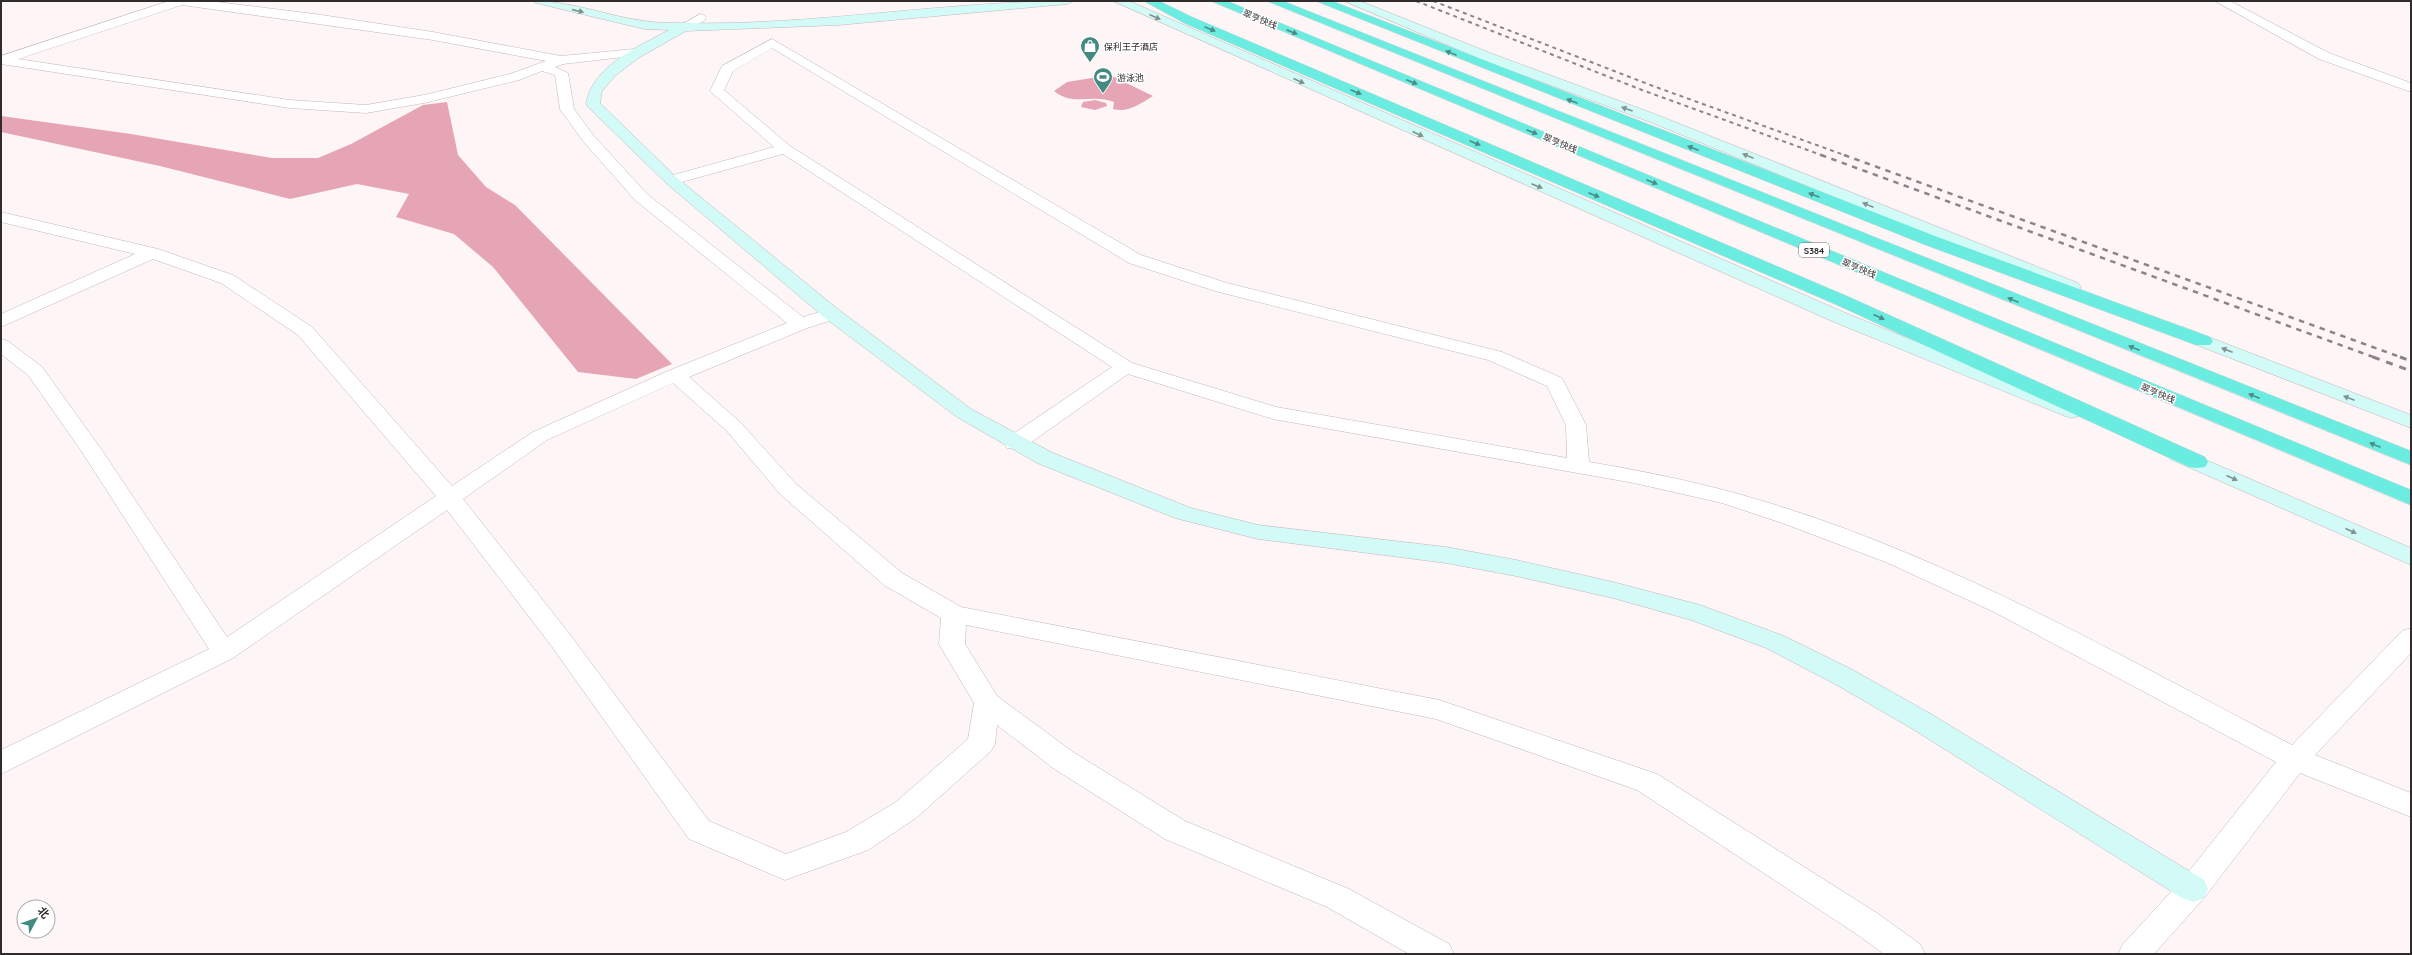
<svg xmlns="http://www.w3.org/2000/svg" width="2412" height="955" viewBox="0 0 2412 955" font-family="Quicksand,'Noto Sans SC',sans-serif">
	<rect width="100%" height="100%" fill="#fef5f7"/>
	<path fill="#e6a5b5" d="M1110 75 1153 96C1140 104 1128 113 1113 109L1114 102C1093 93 1073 107 1054 91L1067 82Z
		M1095 100 1106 103 1107 106 1095 110 1081 107 1083 102Z
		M447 102 458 155 486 187 515 205 672 364 636 379 578 372 493 267 454 234 396 217 409 194 357 184 290 199 160 166 1 132V116L131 134 272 158H318L351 144 423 105Z"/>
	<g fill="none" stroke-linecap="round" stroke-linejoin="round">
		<defs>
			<path id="street" d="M169 1H209L315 14 433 32 561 56 645 48 647 51 645 54 641 55 563 64 555 67 568 73 574 109 593 135 647 194 803 317 832 308 839 310 841 314 839 318 807 328 689 377 740 422 796 484 902 573 961 607 1439 700 1657 774 1877 913 1920 944 1925 954H1884L1855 933 1637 790 1436 719 966 625 965 644 997 696 1073 752 1185 821 1349 889 1449 944 1454 954H1409L1327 907 1165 839 1053 768 997 725 995 744 991 751 916 818 868 850 785 880 689 839 550 644 447 510 233 658 1 774V750L209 649 80 449 28 375 1 354V339L8 341 42 367 101 449 227 637 436 496 298 335 221 283 153 259 1 327V314L135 254 1 222V212L158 249 233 275 312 327 452 486 533 432 668 371 787 323 635 200 583 141 560 109 555 75 542 71 519 80 424 103 366 113 290 108 1 64V56ZM182 5 433 40 546 61 510 74 424 95 366 105 290 100 18 59ZM673 383 726 430 780 494 884 585 941 618 939 644 974 703 968 739 896 802 846 832 786 854 709 821 568 632 463 499 547 440Z
				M2215 1H2230L2329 53 2411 83V92L2319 59Z
				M700 14 704 15 706 18 704 21 684 31 678 27Z
				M772 39 1141 255 1227 283 1502 352 1562 378 1586 425 1589 462C1637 470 1687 480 1735 493 1932 547 2111 651 2292 745L2402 631 2411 628V653L2315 755 2411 793V817L2300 773 2204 898 2154 954H2118L2123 944 2182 880 2276 762 1994 612 1888 563 1785 524 1722 503 1634 483 1273 419 1128 374 1023 448 1015 449 1007 448 1004 443 1007 438 1112 367 783 154 671 185 663 180 666 177 774 147 710 91 722 66ZM772 48 1129 263 1215 291 1488 360 1547 386 1566 425 1567 458 1276 407 1132 363 790 146 724 90 733 71Z"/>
			<path id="secondary" d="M534 1C572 1 607 16 644 21 657 23 670 23 683 23 814 26 943 1 1073 1L1067 4 839 25 686 31 640 57 616 75 602 91 600 103 676 177 839 310 971 409 1053 453 1191 508 1258 525 1446 547 1516 560 1613 582 1700 605 1784 636 1853 670 1931 714 2204 880 2208 889 2204 898 2193 902 2182 898 1911 728 1835 684 1766 648 1691 620 1613 598 1516 576 1446 563 1258 539 1175 518 1037 463 957 417 825 318 666 183 588 107 586 104C592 66 639 46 669 30L644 29 536 3Z
				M1113 1H1129L1848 314 2079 408 2082 412 2079 416 2072 418 2065 416 1834 322Z
				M1344 1H1360L1493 54 1660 116 2078 283 2081 287 2078 291H2066L1650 122 1483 60Z
				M2183 327 2411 415V428L2176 337 2174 333 2176 329Z
				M2178 448 2411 548V565L2170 459 2167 454 2170 449Z"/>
			<path id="highway" d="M1144 1H1159L1192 17 1849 297 2205 457 2208 462 2205 467 2197 468 2189 467 1837 305 1184 23Z
				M1211 1H1227L2411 490V505Z
				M1267 1H1283L2411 451V465Z
				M1316 1H1332L1935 236 2210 337 2213 341 2210 345H2196L1923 244Z"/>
		</defs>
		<use href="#street" stroke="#c4b6b9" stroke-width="1"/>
		<use href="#secondary" stroke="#c4b6b9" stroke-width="1"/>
		<use href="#highway" stroke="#d6d5d5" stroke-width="1"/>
		<use href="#street" fill="#fff" fill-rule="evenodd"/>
		<use href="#secondary" fill="#d2faf6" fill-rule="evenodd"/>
		<use href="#highway" fill="#6aede0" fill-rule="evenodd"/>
		<path stroke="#8c8587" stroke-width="2" stroke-dasharray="4 4" stroke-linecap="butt" d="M1416 1 1642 90 1824 156
			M1433 1 1653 86 1847 156"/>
		<path stroke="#8c8587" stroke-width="2.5" stroke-dasharray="5.5 5.5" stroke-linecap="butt" d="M1821 155 2376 358
			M1844 155 2403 358"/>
		<path stroke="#8c8587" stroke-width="3" stroke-dasharray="7 7" stroke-linecap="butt" d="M2373 357 2411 371
			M2400 357 2411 361"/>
	</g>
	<defs><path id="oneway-solid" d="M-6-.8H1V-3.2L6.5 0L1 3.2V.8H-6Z"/></defs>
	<g fill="#819291">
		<use href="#oneway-solid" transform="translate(578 11) rotate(13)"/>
		<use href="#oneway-solid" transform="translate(1155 17) rotate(24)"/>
		<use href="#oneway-solid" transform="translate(1299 81) rotate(24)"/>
		<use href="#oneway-solid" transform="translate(1627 109) rotate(-160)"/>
		<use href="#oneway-solid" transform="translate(1418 134) rotate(24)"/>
		<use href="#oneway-solid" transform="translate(1748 156) rotate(-158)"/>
		<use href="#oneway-solid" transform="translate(1537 186) rotate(23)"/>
		<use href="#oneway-solid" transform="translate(1868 205) rotate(-158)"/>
		<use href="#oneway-solid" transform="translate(2227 350) rotate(-159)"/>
		<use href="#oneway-solid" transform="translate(2349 398) rotate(-159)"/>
		<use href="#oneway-solid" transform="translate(2232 478) rotate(24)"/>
		<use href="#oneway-solid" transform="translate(2351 531) rotate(24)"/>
	</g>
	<g fill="#4d8c86">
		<use href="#oneway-solid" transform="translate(1210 29) rotate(23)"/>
		<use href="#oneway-solid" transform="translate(1292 32) rotate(23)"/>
		<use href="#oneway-solid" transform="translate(1451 53) rotate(-158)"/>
		<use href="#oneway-solid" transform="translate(1412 82) rotate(23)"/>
		<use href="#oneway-solid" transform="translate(1356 92) rotate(23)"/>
		<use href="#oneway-solid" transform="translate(1572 101) rotate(-159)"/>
		<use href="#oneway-solid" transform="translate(1532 132) rotate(23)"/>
		<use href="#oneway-solid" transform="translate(1475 143) rotate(23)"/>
		<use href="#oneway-solid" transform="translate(1693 148) rotate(-159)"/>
		<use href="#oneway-solid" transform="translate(1652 182) rotate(23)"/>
		<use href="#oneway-solid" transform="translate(1594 195) rotate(23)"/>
		<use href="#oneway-solid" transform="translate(1814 195) rotate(-159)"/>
		<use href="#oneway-solid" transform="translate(2013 300) rotate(-158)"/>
		<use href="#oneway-solid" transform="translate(1879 317) rotate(24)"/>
		<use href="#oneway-solid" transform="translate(2134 348) rotate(-158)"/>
		<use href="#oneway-solid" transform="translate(2254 396) rotate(-158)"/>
		<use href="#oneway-solid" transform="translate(2375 445) rotate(-158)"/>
	</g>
	<defs>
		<symbol id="shop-pin" viewBox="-11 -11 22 30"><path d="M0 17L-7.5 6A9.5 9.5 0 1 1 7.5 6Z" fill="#438a82" stroke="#fff"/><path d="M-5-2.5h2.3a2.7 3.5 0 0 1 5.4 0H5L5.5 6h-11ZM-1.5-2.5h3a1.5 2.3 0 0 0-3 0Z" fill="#fff"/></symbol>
		<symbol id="stadium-pin" viewBox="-11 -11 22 30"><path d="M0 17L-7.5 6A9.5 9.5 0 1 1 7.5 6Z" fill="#438a82" stroke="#fff"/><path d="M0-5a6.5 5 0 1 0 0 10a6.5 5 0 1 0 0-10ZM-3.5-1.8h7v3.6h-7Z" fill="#fff"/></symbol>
	</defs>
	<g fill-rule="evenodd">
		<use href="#shop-pin" x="1079" y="35" width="22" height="30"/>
		<use href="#stadium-pin" x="1092" y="66" width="22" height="30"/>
	</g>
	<g text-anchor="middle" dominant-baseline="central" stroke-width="3" stroke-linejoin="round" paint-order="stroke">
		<g font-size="9" fill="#302b2c" stroke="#fff">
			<text transform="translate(1260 19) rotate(23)">翠亨快线</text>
			<text transform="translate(1560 143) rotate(23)">翠亨快线</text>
			<text transform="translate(1859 268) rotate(23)">翠亨快线</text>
			<text transform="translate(2158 393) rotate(23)">翠亨快线</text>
		</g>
		<g font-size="9" fill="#302b2c" stroke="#fff" text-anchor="start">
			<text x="1104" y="46">保利王子酒店</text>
			<text x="1117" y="77">游泳池</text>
		</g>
		<rect fill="#fff" stroke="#6e6b6b" stroke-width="1" x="1799" y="243" width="30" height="14" rx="3"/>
		<g font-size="9" font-weight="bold" fill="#302b2c">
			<text x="1814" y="250">S384</text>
		</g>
	</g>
	<rect width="2412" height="955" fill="none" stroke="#302b2c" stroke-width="4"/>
	<g transform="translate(36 919) rotate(49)"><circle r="19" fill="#ffffff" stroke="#acaaab"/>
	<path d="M0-3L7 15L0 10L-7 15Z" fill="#438a82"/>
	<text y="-6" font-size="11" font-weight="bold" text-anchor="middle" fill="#302b2c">北</text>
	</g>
</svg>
